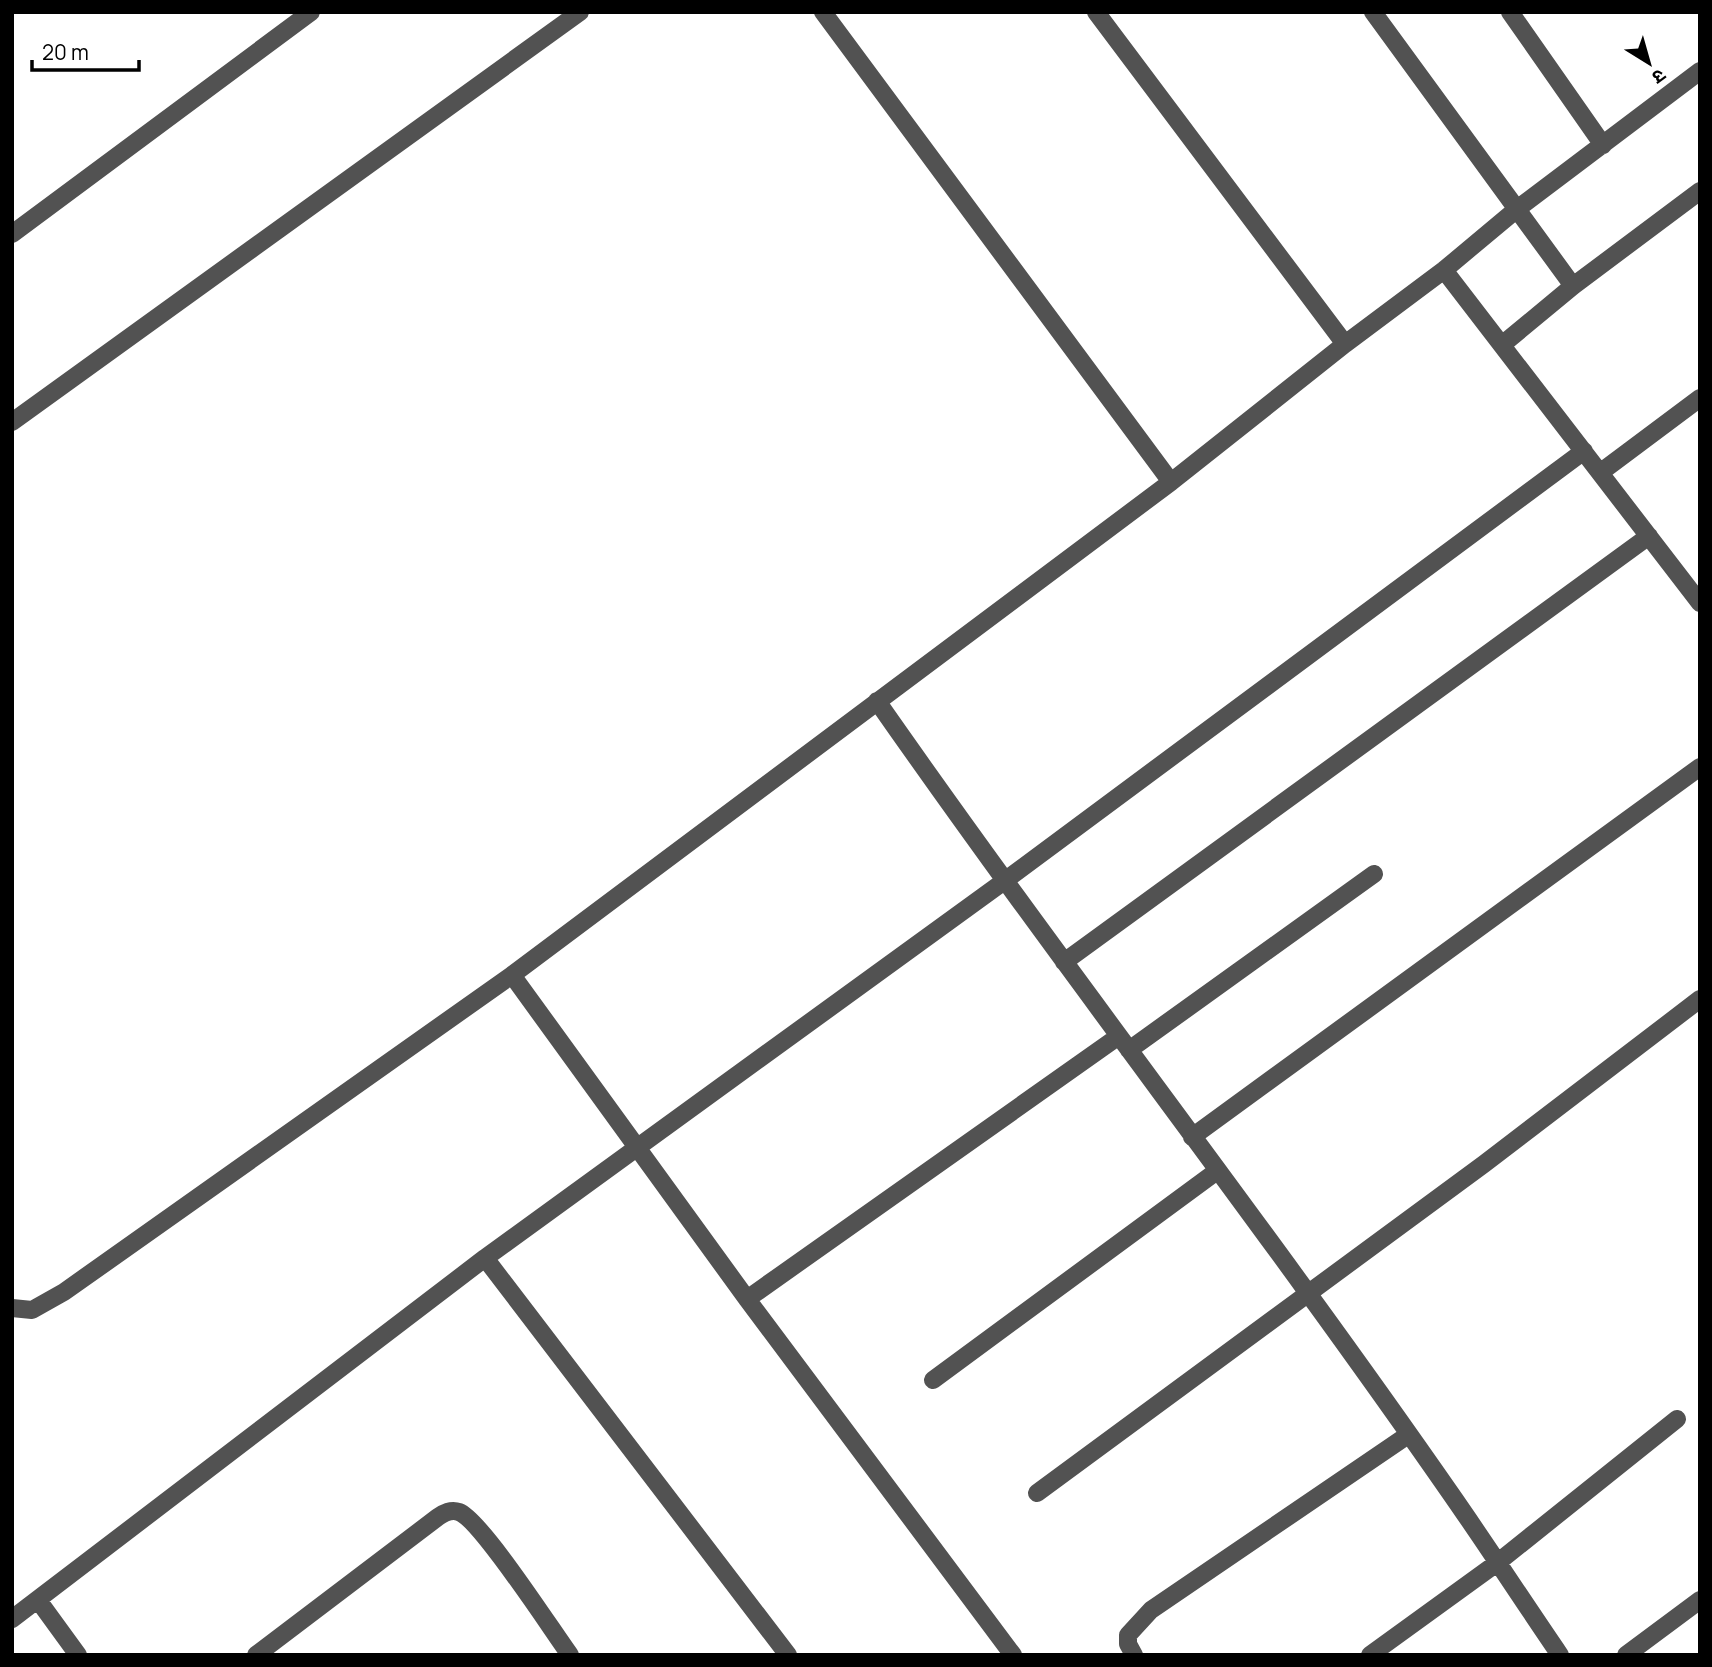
<svg xmlns="http://www.w3.org/2000/svg" width="1712" height="1667" viewBox="0 0 1712 1667" font-family="Manrope,'Noto Sans Devanagari',sans-serif">
	<rect width="100%" height="100%" fill="#fff"/>
	<g fill="none" stroke-linecap="round" stroke-linejoin="round">
		<path stroke="#525252" stroke-width="18" d="M823 12 1171 482
			M1096 12 1345 344
			M1373 12 1573 286
			M1510 12 1603 145
			M12 234 311 12
			M1444 270 1700 603
			M1503 344 1573 286 1700 191
			M12 422 580 12
			M1601 472 1700 398
			M877 701C1064 969 1265 1226 1451 1494 1488 1547 1523 1601 1560 1655
			M1064 962 1649 536
			M512 975 747 1299 1013 1655
			M1129 1050 1374 874
			M1192 1137 1700 767
			M485 1258 788 1655
			M747 1299 1119 1036
			M12 1308 32 1310 64 1292 512 975 1171 482 1345 344 1444 270 1517 209 1700 71
			M933 1380 1217 1171
			M1037 1493 1484 1164 1700 999
			M38 1600 78 1655
			M12 1619 485 1258 1003 882 1584 451
			M256 1655 438 1517C444 1513 451 1509 459 1512 481 1520 551 1629 570 1655
			M1134 1655 1128 1644V1635L1151 1610 1408 1435
			M1370 1655 1497 1563 1677 1419
			M1626 1655 1700 1600"/>
	</g>
	<rect width="1712" height="1667" fill="none" stroke="#000000" stroke-width="28"/>
	<g transform="translate(1649 63) rotate(143)" stroke="#ffffff" stroke-width="5" paint-order="stroke">
	<path d="M0-5L12 26L0 18L-12 26Z" fill="#000000"/>
	<text y="-10" font-size="19" font-weight="bold" text-anchor="middle" fill="#000000">उ</text>
	</g>
	<path d="M32 60v10h107v-10" fill="none" stroke="#000000" stroke-width="3.5"/>
	<text x="42" y="60" font-size="21" fill="#000000" stroke="#ffffff" stroke-width="5" paint-order="stroke">20 m</text>
</svg>
